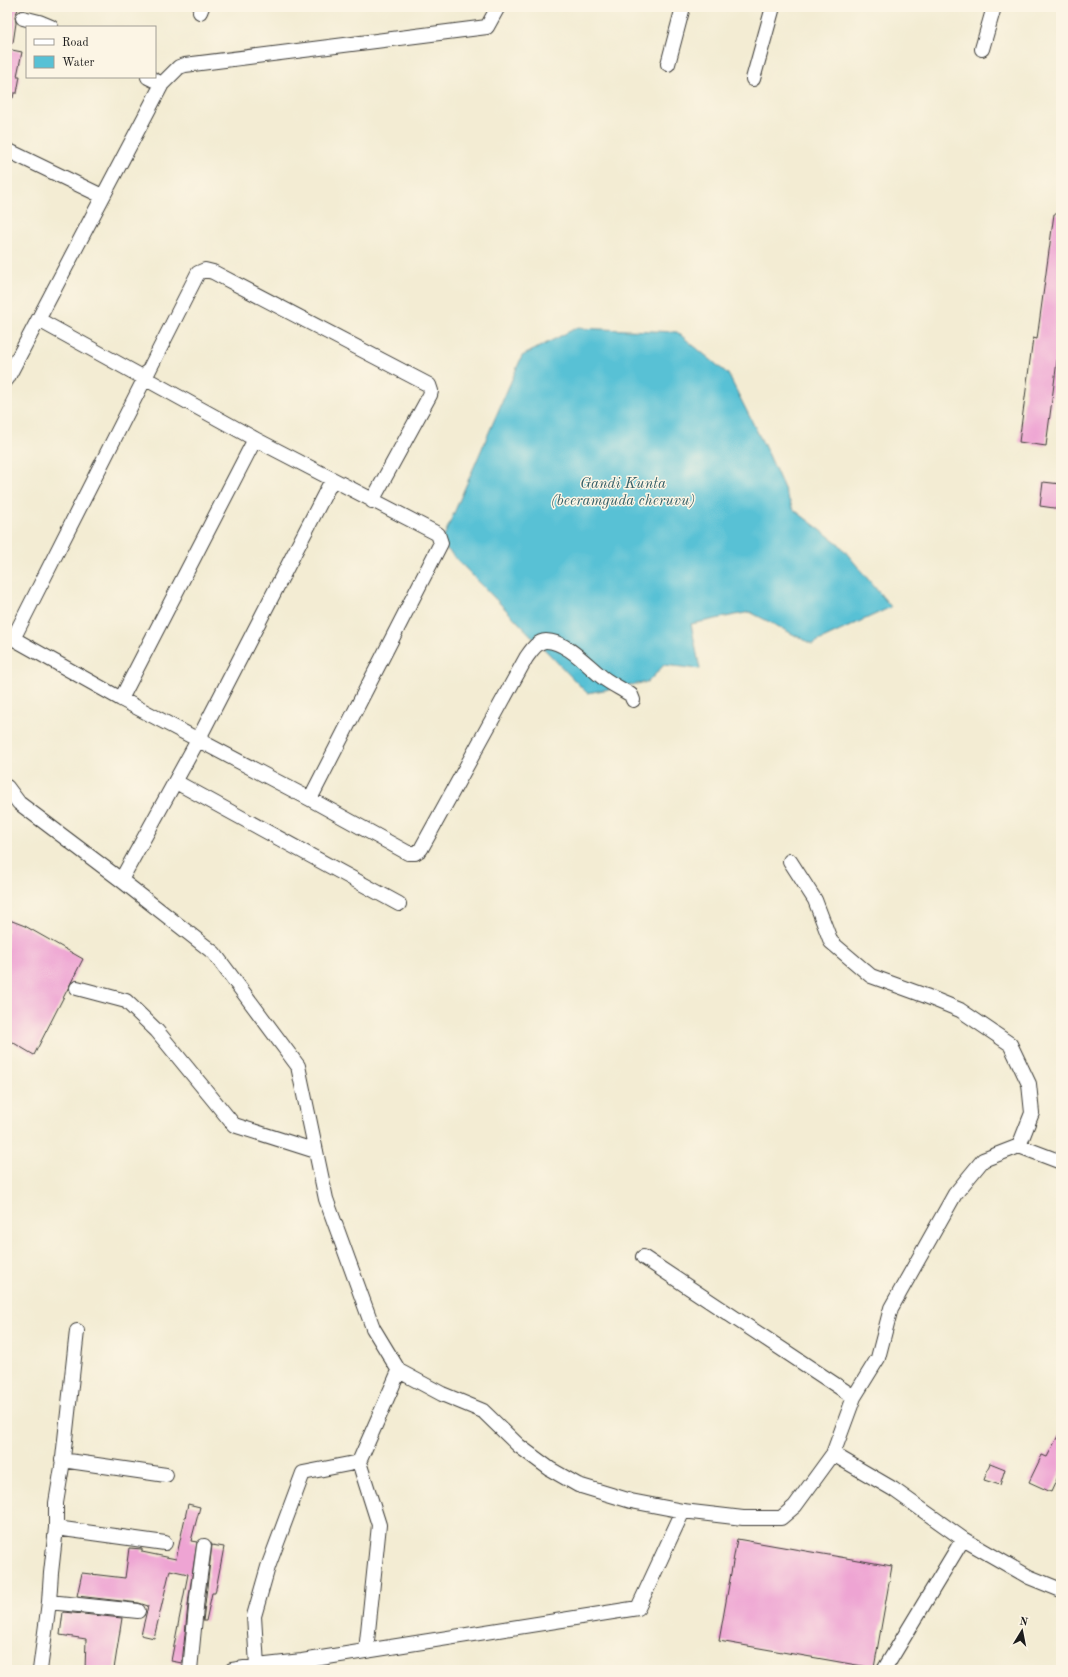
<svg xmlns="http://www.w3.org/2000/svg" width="1068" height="1677" viewBox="0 0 1068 1677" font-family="'Old Standard TT',serif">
	<rect width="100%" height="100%" fill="#fcf5e5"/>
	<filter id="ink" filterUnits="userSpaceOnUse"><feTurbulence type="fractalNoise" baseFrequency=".025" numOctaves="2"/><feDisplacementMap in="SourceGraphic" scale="8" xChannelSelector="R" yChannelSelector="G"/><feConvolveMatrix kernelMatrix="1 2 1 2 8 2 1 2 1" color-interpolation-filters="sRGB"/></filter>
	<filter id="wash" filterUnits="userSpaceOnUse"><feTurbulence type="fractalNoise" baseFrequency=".012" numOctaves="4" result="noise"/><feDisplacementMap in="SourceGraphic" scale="16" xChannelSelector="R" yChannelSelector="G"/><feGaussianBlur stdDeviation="0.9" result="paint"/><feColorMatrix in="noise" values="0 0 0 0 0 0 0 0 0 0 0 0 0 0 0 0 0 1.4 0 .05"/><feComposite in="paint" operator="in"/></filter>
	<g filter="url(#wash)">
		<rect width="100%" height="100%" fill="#f3ecd3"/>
		<path fill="#58c1d5" stroke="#3a6e78" d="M576 328 677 332 728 374 769 455 793 509 839 544 891 607 812 644 750 612 691 624 700 669 664 665 648 682 587 693 441 543 522 356Z"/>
		<g id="blocks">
			<path fill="#eea4d3" d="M7 7H19L15 16 16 23 13 43 7 42Z
				M7 49 22 52 17 76H20L17 93H14L13 98H7Z
				M1054 214H1061V330L1046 446 1019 442 1033 338 1037 339Z
				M1043 482 1061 484V509L1040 506Z
				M7 919 25 926 83 959 34 1055 7 1039Z
				M1061 1430V1470L1051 1492 1029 1482 1042 1455 1047 1457Z
				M990 1463 1005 1469 1000 1485 984 1480Z
				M188 1504 200 1507 191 1541 197 1542 189 1596 182 1663 171 1661 188 1574 170 1570 154 1638 141 1635 148 1606 139 1603 77 1596 82 1573 125 1578 129 1548 142 1549V1552L176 1559Z
				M737 1539 892 1566 874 1668 719 1641Z
				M212 1545 224 1547 217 1584 215 1593H212L206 1621H203Z
				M63 1612 122 1618 114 1669 98 1668V1670H85L86 1639 60 1635Z"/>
		</g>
	</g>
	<g filter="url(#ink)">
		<use href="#blocks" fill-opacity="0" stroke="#3c3b37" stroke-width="1"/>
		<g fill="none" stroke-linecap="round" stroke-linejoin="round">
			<defs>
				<path id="minor" d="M200 12 202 7
					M23 18 39 22 51 27
					M982 49 994 7
					M668 64 683 7
					M148 77 162 84
					M753 79 773 7
					M7 150 102 196
					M39 320 255 439 438 534 441 543 310 799
					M7 379 162 84 179 67 185 65 487 27 498 7
					M7 635 121 699 310 799 408 853H415L421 849 526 658C531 651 537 641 546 641 566 641 588 666 602 677 611 684 622 689 631 695L633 700
					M13 639 198 273 205 270 213 272 429 385 431 391 430 395 372 501
					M121 699 255 439
					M176 782 399 904
					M7 787 19 803 121 880 214 953 298 1066 326 1199 373 1328 399 1371 442 1394 483 1411 519 1446 550 1469 578 1485 631 1501 683 1511 743 1518H781L795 1506 833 1454 854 1397 878 1358 891 1308 955 1194 983 1160 1019 1146 1061 1162
					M790 861 815 900 831 942 871 976 926 996 960 1010 1010 1044 1029 1084 1032 1113 1019 1146
					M121 880 198 740 332 480
					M77 988 126 1001 157 1031 234 1125 316 1151
					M643 1257 854 1397
					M833 1454 893 1489 963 1539 1029 1577 1061 1590
					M62 1460 166 1475
					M359 1462 379 1525 366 1651
					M56 1528 165 1543
					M49 1602 138 1611
					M257 1666 254 1616 268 1567 303 1473 359 1462 399 1371
					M40 1670 49 1602 51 1573 56 1528V1503L62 1467 77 1331
					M190 1670 197 1597 204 1546
					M232 1670 257 1666 302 1661 638 1608 683 1511
					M884 1670 963 1539"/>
			</defs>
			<use href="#minor" stroke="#3c3b37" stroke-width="16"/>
			<use href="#minor" stroke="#fff" stroke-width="14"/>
		</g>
	</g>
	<g text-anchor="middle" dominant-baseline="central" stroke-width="3" stroke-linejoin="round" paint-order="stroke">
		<g font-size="15" font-style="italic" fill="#345e66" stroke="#fcf5e5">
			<text x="623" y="484">Gandi Kunta<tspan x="623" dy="17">(beeramguda cheruvu)</tspan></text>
		</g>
	</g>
	<rect width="1068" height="1677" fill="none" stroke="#fcf5e5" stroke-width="24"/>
	<rect x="26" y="26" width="130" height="52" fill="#fcf5e5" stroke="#a29e95"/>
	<rect x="34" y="39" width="20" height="6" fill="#ffffff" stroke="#a29e95"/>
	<text x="62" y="46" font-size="12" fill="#1c1c1c">Road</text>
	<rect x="34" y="56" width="20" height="12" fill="#58c1d5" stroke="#a29e95"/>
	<text x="62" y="66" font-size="12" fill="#1c1c1c">Water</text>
	<g transform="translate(1022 1631) rotate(10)" stroke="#fcf5e5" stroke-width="3" paint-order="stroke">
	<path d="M0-3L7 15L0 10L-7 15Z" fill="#1c1c1c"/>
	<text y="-6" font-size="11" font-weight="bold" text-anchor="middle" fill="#1c1c1c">N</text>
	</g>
</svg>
